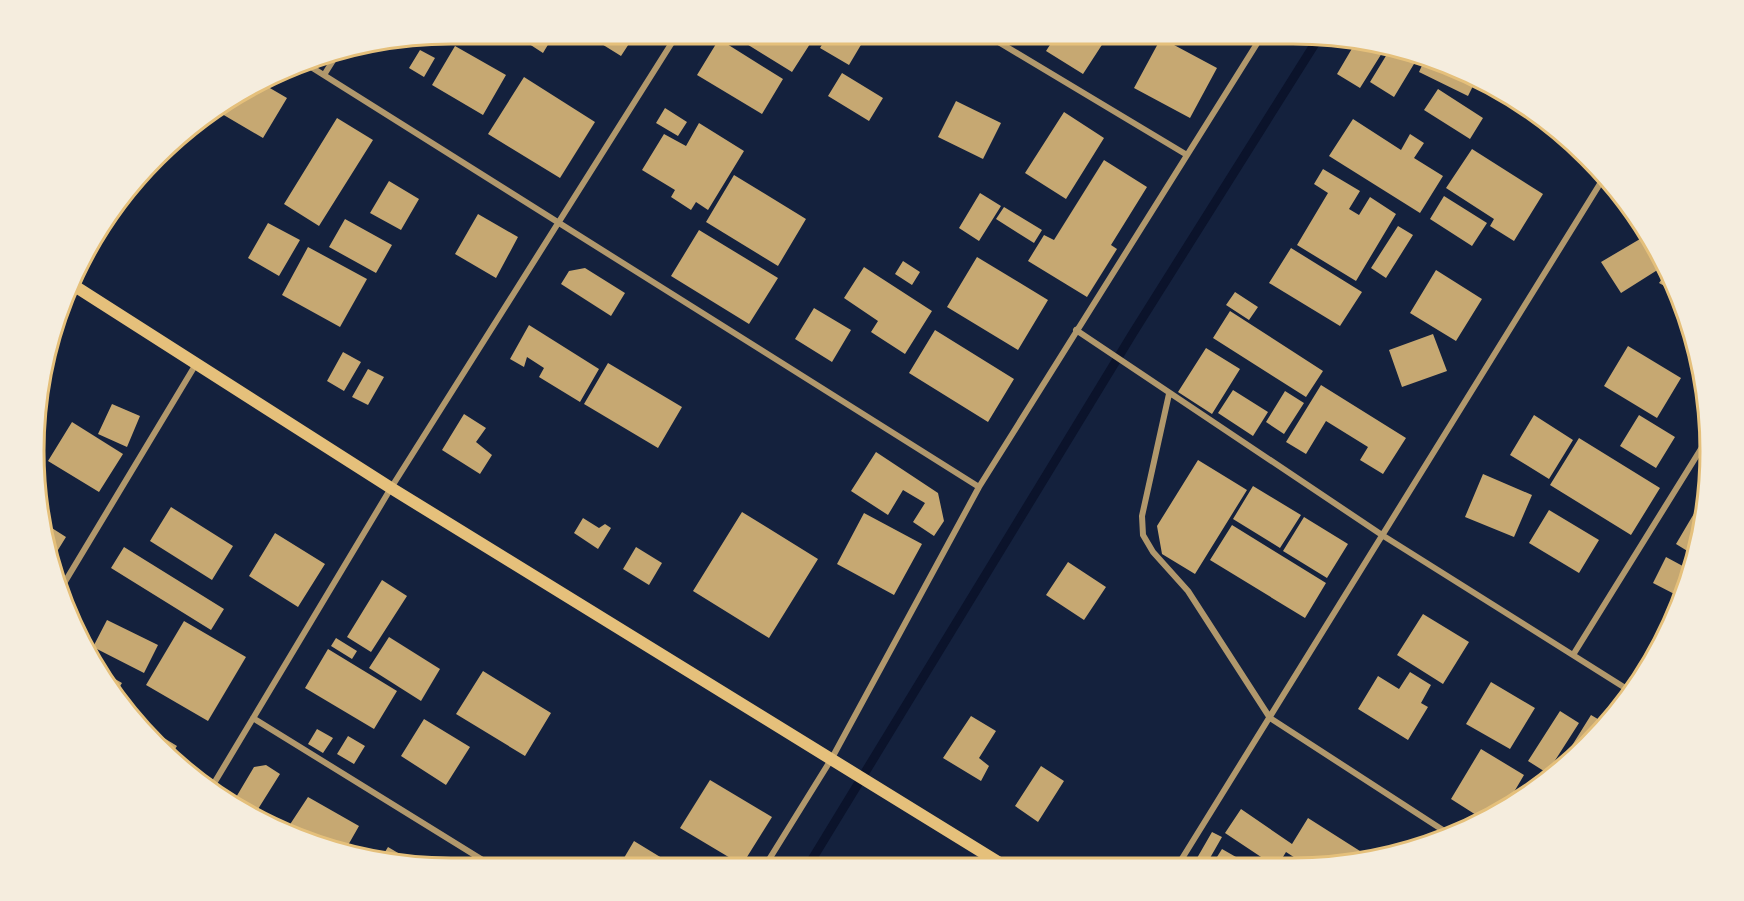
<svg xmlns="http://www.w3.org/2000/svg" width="1744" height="901" viewBox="0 0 1744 901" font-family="'Sofia Sans Condensed',sans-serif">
	<rect width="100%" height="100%" fill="#14213d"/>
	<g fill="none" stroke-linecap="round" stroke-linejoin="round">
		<path stroke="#0b132b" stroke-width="9" d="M808 866 1133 333 1321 34"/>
	</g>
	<path fill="#c6a872" d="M527 33H555L543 53 523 40Z
		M584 33H636L621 56Z
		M729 33H817L792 72Z
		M829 33H868L849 65 820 48Z
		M1057 34H1109L1083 74 1046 51Z
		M1161 38 1217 68 1190 118 1134 88Z
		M719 39 783 79 762 114 697 75Z
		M1357 40 1382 53 1360 88 1337 74Z
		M455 46 506 75 483 115 432 85Z
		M1392 46 1420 54 1394 97 1370 82Z
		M420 50 435 58 424 77 409 68Z
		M1426 57 1478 76 1468 96 1419 72Z
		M842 73 883 98 869 121 828 96Z
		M524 77 595 122 560 178 488 134Z
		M263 84 287 98 263 138 222 114 229 102Z
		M1438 89 1483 118 1470 139 1424 110Z
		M956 101 1001 123 983 159 938 137Z
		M665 108 687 122 678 136 656 123Z
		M1064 112 1104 138 1066 199 1025 173Z
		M337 118 373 140 319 226 284 204Z
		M1353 119 1401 150 1410 134 1424 143 1414 158 1443 176 1420 213 1329 156Z
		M699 123 744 151 708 210 696 202 691 210 671 197 675 190 642 170 664 134 686 146Z
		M1472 149 1543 194 1514 241 1490 226 1494 219 1446 188Z
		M1104 160 1147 187 1111 245 1117 249 1087 297 1028 261 1044 235 1054 240Z
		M1323 169 1360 191 1349 209 1359 215 1370 197 1396 214 1356 281 1297 245 1328 193 1314 184Z
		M734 175 806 219 778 266 706 222Z
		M389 181 419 199 401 230 370 213Z
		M980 193 1001 206 979 241 959 228Z
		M1444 196 1487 223 1472 246 1430 219Z
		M1004 207 1042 230 1034 243 996 219Z
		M478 214 518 237 496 278 455 254Z
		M345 219 392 245 376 273 329 247Z
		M268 223 300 240 279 276 248 258Z
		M1398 226 1413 235 1386 278 1371 268Z
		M699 230 778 278 749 324 671 276Z
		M1640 239 1659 269 1621 293 1601 262Z
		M308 247 367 279 340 327 282 295Z
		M1291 248 1362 292 1340 326 1269 283Z
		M977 257 1048 300 1018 350 947 307Z
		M903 261 920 272 912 285 895 274Z
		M864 267 932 311 905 354 871 332 878 321 844 298Z
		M585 268 625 293 611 316 561 284 569 271Z
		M1436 270 1482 299 1456 341 1410 313Z
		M1668 270 1679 294 1659 283Z
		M1235 292 1258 307 1249 320 1226 305Z
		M814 308 851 330 832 362 795 339Z
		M1230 311 1323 371 1306 397 1213 338Z
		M529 325 599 369 580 402 539 377 544 368 527 357 524 367 510 359Z
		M935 330 1014 379 988 422 909 373Z
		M1433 334 1447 371 1402 387 1389 350Z
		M1628 346 1681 378 1657 418 1604 386Z
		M1206 348 1240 369 1212 414 1178 392Z
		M343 352 361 362 344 391 327 381Z
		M608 363 682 407 658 448 584 404Z
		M368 369 384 377 368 405 352 397Z
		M1321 385 1406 438 1383 474 1360 460 1368 447 1326 421 1306 454 1286 442Z
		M1233 390 1268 412 1253 436 1218 413Z
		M1285 391 1304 403 1284 434 1266 422Z
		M112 404 140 416 127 447 98 434Z
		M464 414 486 428 476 442 492 455 480 474 442 450Z
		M1534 415 1573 440 1549 479 1510 455Z
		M1639 415 1675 437 1656 468 1620 446Z
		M72 422 123 454 99 492 48 461Z
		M1579 438 1660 488 1631 535 1550 485Z
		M876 452 938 493 944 521 934 536 913 522 925 503 903 490 888 515 851 491Z
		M1198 460 1247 490 1195 574 1162 554 1157 526Z
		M1483 474 1532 495 1514 537 1465 517Z
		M1253 486 1301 515 1280 548 1233 519Z
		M1699 505 1705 509 1697 557 1676 544Z
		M171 507 233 546 212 580 150 541Z
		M1549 510 1599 540 1579 573 1529 543Z
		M742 512 818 559 769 638 693 591Z
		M864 513 922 544 894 595 837 564Z
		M1304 517 1348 544 1327 578 1283 551Z
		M583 518 599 528 605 524 611 528 598 549 574 533Z
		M44 523 66 537 53 558Z
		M1232 525 1326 583 1305 618 1210 560Z
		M275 533 325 564 298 607 249 576Z
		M124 547 224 609 211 630 111 568Z
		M636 547 662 563 649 585 623 569Z
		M1666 557 1692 571 1682 598 1653 583Z
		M1068 562 1106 587 1084 620 1046 595Z
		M382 580 407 596 371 652 347 637Z
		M1423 614 1469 642 1443 684 1397 655Z
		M107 620 158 645 144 673 93 647Z
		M184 621 246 657 208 721 146 685Z
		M389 637 440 669 421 701 369 668Z
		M336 638 357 651 352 659 331 646Z
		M328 649 397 691 374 729 305 688Z
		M483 671 551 713 525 756 456 714Z
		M103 672 122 683 116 693Z
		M1410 672 1431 685 1421 703 1428 707 1408 740 1358 709 1378 676 1399 689Z
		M1491 682 1535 708 1510 749 1466 724Z
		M1560 711 1579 723 1547 773 1528 761Z
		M1591 715 1608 725 1558 769V768Z
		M971 716 996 731 979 758 989 766 981 781 943 758Z
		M133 719 177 746 170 757 137 726Z
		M424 719 470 747 446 785 401 756Z
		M317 729 333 738 323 753 308 744Z
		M348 736 365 746 354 764 337 754Z
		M1481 749 1524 775 1504 809 1484 820 1451 799Z
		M266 765 280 774 253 817 232 804 254 767Z
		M1041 766 1064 781 1038 822 1015 806Z
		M1536 776 1545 781 1521 800Z
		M710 780 772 817 742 865 680 828Z
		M308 797 359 826 343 854 285 832Z
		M1241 809 1292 844 1308 818 1371 858 1348 864 1306 865 1286 852 1278 865H1273L1225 833Z
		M261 813 277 822 273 828 257 820Z
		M1212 832 1222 837 1206 865H1193Z
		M634 841 675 866 626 867 621 863Z
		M388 847 410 860 408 865 380 860Z
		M1222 849 1250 865H1212Z"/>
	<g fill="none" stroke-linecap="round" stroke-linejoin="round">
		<path stroke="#b1986c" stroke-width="6" d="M985 34 1187 155
			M303 62 979 487
			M324 75 339 51
			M1076 330 1382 535 1630 691
			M1169 394 1142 516 1143 535 1153 552 1188 591 1270 718 1452 836
			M60 590 196 364
			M1573 655 1709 436
			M253 718 494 867
			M210 790 391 488 678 33
			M1178 865 1606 174
			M765 866 832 758 979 487 1263 34"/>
		<path stroke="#e5c07b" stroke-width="12" d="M73 285 391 488 1003 865"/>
	</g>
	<path d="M0 0H1744V901H0ZM451 44H1293A407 407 0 0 1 1700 451V451A407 407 0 0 1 1293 858H451A407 407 0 0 1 44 451V451A407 407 0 0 1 451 44Z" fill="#f5edde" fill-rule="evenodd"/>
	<path fill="none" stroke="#e5c07b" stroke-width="3" d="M451 44H1293A407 407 0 0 1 1700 451V451A407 407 0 0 1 1293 858H451A407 407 0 0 1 44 451V451A407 407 0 0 1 451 44Z"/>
</svg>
